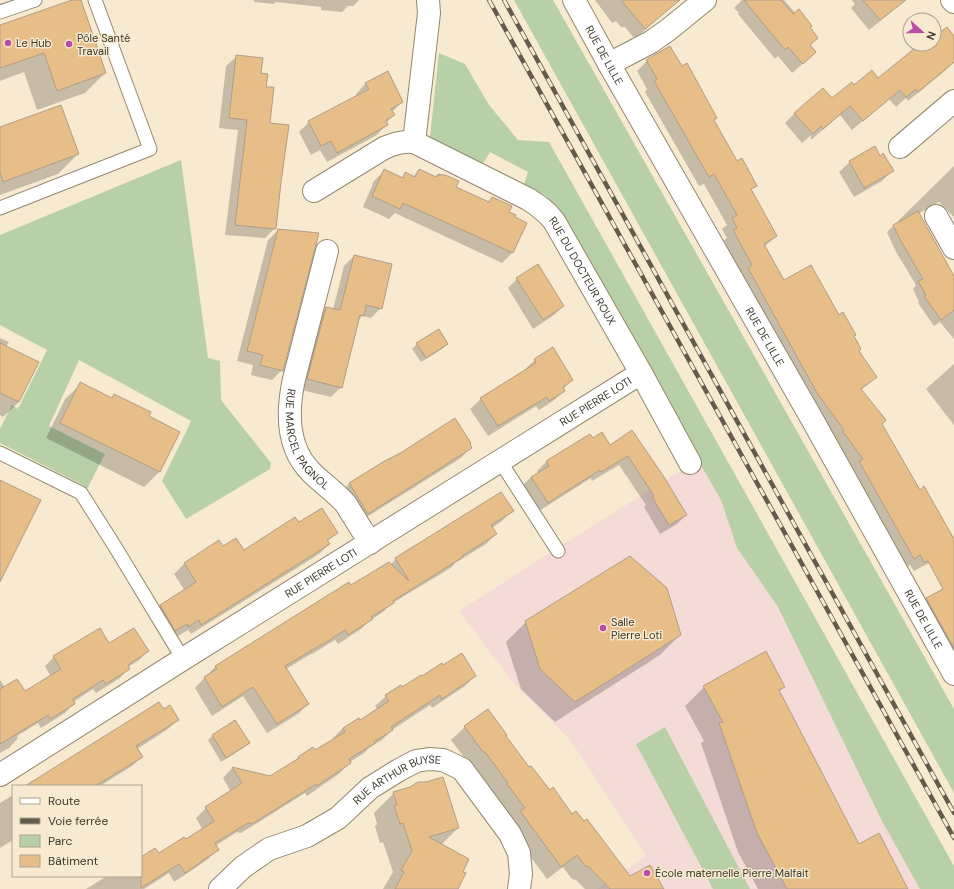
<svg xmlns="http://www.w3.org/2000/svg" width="954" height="889" viewBox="0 0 954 889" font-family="'DM Sans',sans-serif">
	<rect width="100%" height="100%" fill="#f7ead0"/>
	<path fill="#f5dbd7" d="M698 460 721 500 737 548 778 607 923 889H596L646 856 581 756 569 739 510 679 459 611 573 538Z"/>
	<path fill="#b8d0a7" d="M514 0H553L954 709V793Z
		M439 53 465 64 489 105 518 140 549 142 954 866V889H920L882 821 778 607 737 548 721 500 546 196 524 184 528 172 490 152 482 165 430 137Z
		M181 160 208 358 220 361 221 400 271 463 270 469 186 519 162 481 187 430 191 421 79 360 49 426 105 454 87 489 83 485 0 443V429L12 405 18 409 47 350 0 325V235Z
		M665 727 750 889H713L636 744Z"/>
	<path fill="#0003" d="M75 0H80L105 73 85 93 37 110 24 72 0 81V27Z
		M254 0H359L353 6H348L342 12 321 10V7L276 2 274 4 254 2Z
		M595 0H654L664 12 654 22 635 39 624 26 622 28 616 21 612 23Z
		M742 0H784L817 38 809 46 815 52 805 62 792 73 778 56 775 59 738 14 739 13 734 8Z
		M852 0H898L900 3 890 13 869 30 851 8 855 4Z
		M935 33 937 36 954 37V62L946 70 908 101 906 98 896 107 889 99 852 130 840 115 811 140V135L802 143 785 123 795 113 832 99 854 87 878 79 922 44H934V34Z
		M237 56 260 74 265 87 269 124 275 228 265 238 225 235 238 130 219 128 226 66Z
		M647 61 713 120 737 162 756 186 750 191 776 236 764 247 783 281 838 316 853 336 858 351 875 377 861 390 920 491 954 541V546L946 554 914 571 910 565 904 568 849 472 852 468 833 443 723 241 727 238 722 229 727 225 704 184 699 186 645 92 647 89 637 71Z
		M366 83 402 102 392 112 394 115 386 123 387 124 377 135 327 162 320 150 311 155 299 132 309 122 357 96 356 94Z
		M0 128 78 154 58 174 0 195Z
		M880 157 892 171 882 181 854 197 839 172 850 162Z
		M954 166V217L939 202 918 214 954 285V339L940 322 934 326 918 303 919 302 913 289 916 285 895 250 887 232 893 226 899 223 898 221Z
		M419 170 434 178 439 173 457 182 454 188 487 203 492 198 508 212 513 252 502 263 395 213 389 219 363 207 374 181 384 171 401 178 406 174 413 177Z
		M278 230 282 370 272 380 251 375 253 365 237 361 268 240Z
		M354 256 381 308 371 318 362 316 358 321 341 387 331 397 297 389 316 318 326 308 333 310 344 266Z
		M517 279 563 306 554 315 533 329 508 288Z
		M438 330 447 344 442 349 421 362 412 349 417 344Z
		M0 338 9 342 6 347 38 363 19 402 3 417 0 415Z
		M535 360 572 380 563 389 564 391 553 401 539 410 536 406 488 436 470 409 481 399 525 371 524 370Z
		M954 364V425L926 389 936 380Z
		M81 384 110 399 114 395 147 417 179 432 159 472 144 487 46 438 65 399Z
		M632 432 686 515 677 524 660 534 644 507 646 505 619 465 592 481 591 478 539 511 522 486 531 477 539 473 537 471 546 462 589 435 592 440 610 447Z
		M471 447 461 458 357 523 339 494 349 484 384 463Z
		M512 511 502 521 492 528 496 534 486 544 455 563 452 567 391 604 383 612 368 622 361 629 338 644 335 640 312 654H311L286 669 308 704 298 714 267 733 243 696 212 716 195 688 215 667 348 583 350 586 390 565 396 559Z
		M299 524 336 533 327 542 329 544 319 554 191 634 188 630 178 636 176 633 165 640 151 616 161 606 185 591 174 574 184 564 219 541 223 547 243 551Z
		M954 583V676L917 609 927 599 939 592 943 588Z
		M526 622 680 635 660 655 555 722 521 689 506 642Z
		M109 644 148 651 139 660 128 667 129 668 120 678 96 693 93 689 73 702 74 703 65 713 41 728 38 723 17 736 18 738 9 748 0 753V680L5 687 24 693 51 677 45 666 54 657Z
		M443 667 475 676 465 686 432 708 430 705 392 730 382 740 369 748 364 753 350 762 340 773 307 796 305 793 241 833 237 832 215 846 218 850 207 860 174 882 169 873 144 889H86L107 876H141V858L158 855 186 841 203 830 196 818 206 808 231 792 223 778 232 768 271 777 293 763 299 757 315 752 334 740 333 738 343 728 359 721 378 710 375 706 386 696 402 689 421 677Z
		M704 687H784L779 692 858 846 907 889H758L738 852 701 743 704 741 685 706Z
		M488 710 505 736 529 768 630 878 663 889H585L576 880 572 879 563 867 547 879 507 825 470 765 451 740 465 727Z
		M164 711 178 719 168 729 137 749 142 757 132 766 100 786H27Z
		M213 735 248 743 243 748 221 762 208 740Z
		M394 793 458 828 441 845 461 872 457 889H383L393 872 383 842 380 843 375 826 377 824 374 813Z
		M13 795V840L0 848V803Z"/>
	<path fill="#e8be88" stroke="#b09d87" d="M72 0H81L106 73 57 91 44 53 0 68V25Z
		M621 0H680L645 29Z
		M744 0H781L793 14 799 9 812 26 810 27 818 38 810 45 816 52 803 64 788 47 785 50Z
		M863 0H906L880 20Z
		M947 27 954 36V62L918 92 916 89 906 97 900 90 863 121 850 106 823 129 821 126 813 134 794 113 823 88 832 98 852 82 854 85 872 70 878 78 920 44H934V37Z
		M670 46 682 66 687 63 717 118 714 120 737 161 742 158 757 186 751 189 777 236 764 244 784 280 811 265 839 315 843 312 856 335 854 336 861 349 859 351 877 377 861 389 886 420 882 424 920 490 924 486 954 539V648L926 598 943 589 928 561 924 562 920 555 914 559 859 461 863 459 843 432 844 430 817 393 748 268 752 265 733 230 737 228 732 218 737 215 714 174 709 177 654 81 657 79 646 60Z
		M236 55 263 58 261 73 268 74 266 87H274L270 123 289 125 281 182 276 229 235 225 247 120 229 118Z
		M388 71 403 102 391 109 395 115 386 120 388 125 337 153 331 141 321 146 308 121 369 89 365 83Z
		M61 105 79 154 3 182 0 172V127Z
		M875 146 880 156 883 153 894 171 864 188 849 161Z
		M384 169 403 178 405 172 415 177 419 169 436 177 437 175H445L459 181 456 187 489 202 492 197 512 206 509 212 516 215 515 217 527 223 513 253 403 203 400 209 372 196Z
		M918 211 954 276V310L941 320 924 296 926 295 918 281 923 279 902 243 893 225Z
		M278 229 319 233 283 371 260 365 263 355 247 351Z
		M354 255 392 264 382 309 366 305 364 316 360 315 342 388 307 379 326 307 340 310Z
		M538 264 564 306 543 320 516 278Z
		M439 329 448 344 426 358 416 343Z
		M0 343 39 362 19 402 0 393Z
		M553 347 573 380 563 387 565 391 549 401 547 397 498 426 480 398 536 363 534 359Z
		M80 382 112 398 114 394 151 412 149 416 180 432 160 472 60 423Z
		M455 418 471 443 470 444 472 448 368 514 349 483 383 462 402 452Z
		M632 430 664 477 687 515 669 525 652 497 654 496 628 456 601 472 600 470 548 503 531 477 549 466 546 461 590 434 593 438 602 432 610 445Z
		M0 480 41 500 0 582Z
		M501 492 514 511 491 525 497 534 462 556 463 557 393 601 394 603 371 617 373 619 348 635 345 630 322 645H321L285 666 309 704 277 724 253 687 222 707 204 677 217 669 215 666 349 582 351 585 389 562 409 581 395 558Z
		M322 508 338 533 327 540 330 544 201 625 199 620 188 627 187 624 175 631 160 605 196 582 184 563 219 540 223 546 236 538 244 550 295 517 299 522Z
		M630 556 667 588 681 635 575 702 540 669 525 621Z
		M100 628 109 643 134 628 149 651 128 665 130 669 106 684 103 680 73 699 75 704 50 719 48 715 0 744V689L17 679 25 691 61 669 53 656Z
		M766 651 785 687 779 690 859 844 879 833 908 889H787L757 833 719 723 723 722 703 686Z
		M462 653 476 676 442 699 440 695 391 727 393 730 374 742 375 743 349 759 351 763 317 786 316 784 252 824 248 823 215 843 219 850 200 862V863L185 873 179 864 141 888V857L155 848 159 853 184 837 186 839 214 821 205 807 242 783 232 767 270 776 299 758 298 757 313 747 315 750 345 732 343 728 359 718 360 720 389 701 385 695 401 685 402 687 421 675 422 676 442 663 443 665Z
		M159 702 164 709 170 705 179 720 136 746 143 757 95 786H25Z
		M488 709 507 735 506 736 529 767 531 766 550 790 553 787 572 814 576 811 584 821 587 819 630 876 650 865 664 889H610L589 867 585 866 577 855 561 867 520 811 525 808 507 784 508 783 485 752H483L464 726Z
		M235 720 250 743 226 758 212 735Z
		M443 777 459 828 429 837 469 859 463 872 466 873 458 889H395L404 872 401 870 412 851 403 823 400 824 394 806 397 805 393 792 410 787 418 782H426Z"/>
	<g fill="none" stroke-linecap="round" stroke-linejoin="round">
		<defs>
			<path id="lane" d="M0 12 35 0
				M0 208 150 149 95 0
				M0 453 81 493 114 545 183 659
				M500 461 558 551"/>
			<g id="street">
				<path id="s1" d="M574 0 609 64 812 419 954 674"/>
				<path d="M952 0 954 2"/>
				<path d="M609 64 651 42 668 30 705 0"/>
				<path id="s2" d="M414 142 528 199C539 206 546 211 554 221L641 373 690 463"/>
				<path d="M900 147 954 101"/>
				<path d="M314 191 384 148C394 144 402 141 414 142L429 13 428 0"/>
				<path d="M936 216 954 248"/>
				<path id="s3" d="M327 251 294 379C287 411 286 448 312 473 322 483 334 491 344 502 348 506 350 512 354 517 359 526 365 534 370 543"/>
				<path id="s4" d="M0 775 183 659 641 373"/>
				<path id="s5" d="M220 889 243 867 269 849 307 836 338 818 370 788 399 770 416 761 429 759 443 760 462 769 510 834 519 853 521 874 519 889"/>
			</g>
		</defs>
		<use href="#lane" stroke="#94886f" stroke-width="15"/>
		<use href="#street" stroke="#94886f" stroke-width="24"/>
		<use href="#lane" stroke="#fff" stroke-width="13"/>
		<use href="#street" stroke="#fff" stroke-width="22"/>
		<defs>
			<path id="rail" d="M489 0 954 838
				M504 0 954 813"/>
		</defs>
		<use href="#rail" stroke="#635c4e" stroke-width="4.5"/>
		<use href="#rail" stroke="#f7ead0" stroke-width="3" stroke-dasharray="9" stroke-linecap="butt"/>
	</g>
	<g fill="#b94ba9" stroke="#f7ead0" stroke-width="1.5">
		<circle cx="8" cy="43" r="4"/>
		<circle cx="69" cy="44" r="4"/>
		<circle cx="603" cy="628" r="4"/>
		<circle cx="647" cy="873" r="4"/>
	</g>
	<g text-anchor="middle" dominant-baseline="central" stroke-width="3" stroke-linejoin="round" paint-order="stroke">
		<g font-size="11" fill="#3d382d" stroke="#f7ead0" text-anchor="start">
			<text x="77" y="38">Pôle Santé<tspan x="77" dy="13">Travail</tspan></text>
			<text x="16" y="43">Le Hub</text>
			<text x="611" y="622">Salle<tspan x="611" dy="13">Pierre Loti</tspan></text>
			<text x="655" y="873">École maternelle Pierre Malfait</text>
		</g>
		<g font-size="11" fill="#3d382d" stroke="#f7ead0">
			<text stroke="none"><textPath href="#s1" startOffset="63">RUE DE LILLE</textPath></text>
			<text stroke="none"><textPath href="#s2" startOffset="219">RUE DU DOCTEUR ROUX</textPath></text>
			<text stroke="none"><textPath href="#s1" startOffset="387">RUE DE LILLE</textPath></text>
			<text stroke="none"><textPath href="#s4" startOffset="703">RUE PIERRE LOTI</textPath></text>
			<text stroke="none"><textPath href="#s3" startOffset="198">RUE MARCEL PAGNOL</textPath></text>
			<text stroke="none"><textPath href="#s4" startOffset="379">RUE PIERRE LOTI</textPath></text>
			<text stroke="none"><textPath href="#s1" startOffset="711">RUE DE LILLE</textPath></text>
			<text stroke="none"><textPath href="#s5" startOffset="212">RUE ARTHUR BUYSE</textPath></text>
		</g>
	</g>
	<rect x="12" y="785" width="130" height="92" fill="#f7ead0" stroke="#ada38f"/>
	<rect x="20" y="798" width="20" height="6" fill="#ffffff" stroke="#ada38f"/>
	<text x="48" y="805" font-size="12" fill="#3d382d">Route</text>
	<rect x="20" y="818" width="20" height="6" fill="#635c4e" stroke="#ada38f"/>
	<text x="48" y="825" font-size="12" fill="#3d382d">Voie ferrée</text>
	<rect x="20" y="835" width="20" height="12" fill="#b8d0a7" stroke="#ada38f"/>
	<text x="48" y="845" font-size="12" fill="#3d382d">Parc</text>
	<rect x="20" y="855" width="20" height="12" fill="#e8be88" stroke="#ada38f"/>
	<text x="48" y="865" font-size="12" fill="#3d382d">Bâtiment</text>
	<g transform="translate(922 32) rotate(111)"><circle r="19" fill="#f7ead0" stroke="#ada38f"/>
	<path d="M0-3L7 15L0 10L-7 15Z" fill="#b94ba9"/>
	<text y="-6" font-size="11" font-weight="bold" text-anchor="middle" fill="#3d382d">N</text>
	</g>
</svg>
